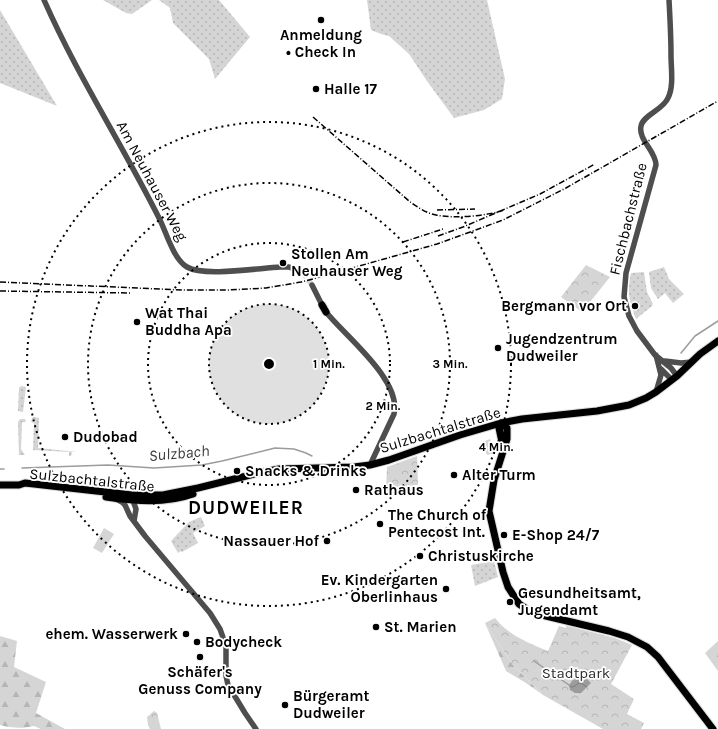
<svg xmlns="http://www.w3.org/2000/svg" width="718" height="729" viewBox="0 0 718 729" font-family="Karla,sans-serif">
	<defs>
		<pattern id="grass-dots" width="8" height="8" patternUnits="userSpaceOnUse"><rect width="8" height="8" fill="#d5d5d5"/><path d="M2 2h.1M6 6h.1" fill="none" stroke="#b5b5b5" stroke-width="1.8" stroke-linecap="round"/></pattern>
		<pattern id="forest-firs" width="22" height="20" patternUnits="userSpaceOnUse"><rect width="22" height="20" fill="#d5d5d5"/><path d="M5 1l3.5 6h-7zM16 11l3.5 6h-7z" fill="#b5b5b5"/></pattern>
		<pattern id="park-crowns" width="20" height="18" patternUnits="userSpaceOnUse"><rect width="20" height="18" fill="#d5d5d5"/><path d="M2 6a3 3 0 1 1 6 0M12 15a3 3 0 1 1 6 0" fill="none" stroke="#b5b5b5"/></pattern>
		<pattern id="water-waves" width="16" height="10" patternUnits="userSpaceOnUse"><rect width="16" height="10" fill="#9c9c9c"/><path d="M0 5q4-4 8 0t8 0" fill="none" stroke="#7d7d7d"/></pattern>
	</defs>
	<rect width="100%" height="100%" fill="#fff"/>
	<path fill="url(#grass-dots)" d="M103 0H152L132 14 126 13Z
		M159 0H219L250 37 215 79 209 59 173 23 170 8Z
		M367 0H487L505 79 502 99 484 110 454 118 427 81 409 54 389 36 381 34 371 30Z
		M0 10 57 106 0 83Z
		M664 267 669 279 684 294 673 303 665 293 658 299 651 288 649 272Z
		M644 272 647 292 653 304 652 306 636 319C629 299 627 294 631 273Z
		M21 386 26 387 23 412 18 411 19 388Z
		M34 417 39 418 38 448 77 452H72L71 456H69V452L33 450 34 423 31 422 32 418Z
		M20 419H25L26 422H22L21 449 25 455H19L18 422Z
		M201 517 205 526 193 533 198 543 182 552 181 551 178 553 171 541 189 522Z
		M494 561 498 577 475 586 471 565Z"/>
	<path fill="url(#forest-firs)" d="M485 623 513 665 543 695 526 683 506 671Z
		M0 636 17 641 14 667 46 682 36 713 65 729H41L34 726C22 729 11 728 0 725Z
		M718 641V671L705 653Z"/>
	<path fill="url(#park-crowns)" d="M586 265 610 277 582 312 561 297Z
		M417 456 418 485H412V487L386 491 387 467Z
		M495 618C508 635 529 643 548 651L559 626 566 628V626L572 627 615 638 632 645 611 684 634 699 627 714 644 723 641 729H603L543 695 513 665 485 623Z
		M154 711 157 713 161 729H150L148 725 147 717Z"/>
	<path fill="#d5d5d5" d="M490 439 495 453 487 455 482 442Z
		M104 528 114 534 102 553 93 548Z"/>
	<path fill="url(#water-waves)" d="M580 676 586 678 591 683 581 693H575L570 690 569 685 572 681Z"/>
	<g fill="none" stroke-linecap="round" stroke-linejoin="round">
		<path stroke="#9c9c9c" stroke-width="1.5" d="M681 353 695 336 718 321
			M22 468 108 465 154 468 202 465 222 461 275 448 294 449 306 453 312 456
			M0 469H4
			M534 661 569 685"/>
		<path stroke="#d9d9d9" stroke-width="5.5" stroke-dasharray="5.5 3" stroke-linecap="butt" d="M303 273 312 285"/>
		<defs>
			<path id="major" d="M322 305 326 312
				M501 423 507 428V439L494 480 489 511 503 572 508 587 519 604 531 612 546 616 609 631 628 637 647 647 658 657 713 729
				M501 423 499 428 503 447
				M0 485H19L25 483 132 495H163L198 488 263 472 279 469 354 467 370 465 389 460 460 435 501 423 522 419 597 411 629 405 646 398 656 392 677 376 700 354 718 341
				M106 497C135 501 165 504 193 494"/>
		</defs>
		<use href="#major" stroke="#dbdbdb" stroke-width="9"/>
		<path stroke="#4e4e4e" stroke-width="5.5" d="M44 0C77 75 122 144 159 218 166 231 173 259 187 267 204 277 259 268 280 267H289L303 273
			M669 0C670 18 671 37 671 55 671 69 674 86 668 98 663 110 643 115 641 126 638 140 656 151 656 165L626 273 624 297 629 316 637 331 655 355 671 368 677 376
			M312 285 322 305
			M326 312C345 336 402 380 394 414L370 465
			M656 355 661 375 656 392
			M665 361 681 363 692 362
			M661 369 672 380
			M132 498 136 509 134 521
			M116 499 122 502 125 505 130 516 145 536 210 613 220 629 226 646V676L228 685 245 713 256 729"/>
		<use href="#major" stroke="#000" stroke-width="7"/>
		<path stroke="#000" stroke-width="1.5" stroke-dasharray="6 2 1 2" stroke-linecap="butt" d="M313 117 409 201C417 207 426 213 436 215 454 219 487 216 504 210
			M437 210 475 209
			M438 236 463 227 540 194 595 164
			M403 242 443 229
			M0 282 182 290H228L266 288 301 282 324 276 437 244 503 220 566 188 718 101
			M0 291 131 293"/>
	</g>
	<circle cx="269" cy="364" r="60" fill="#000" fill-opacity=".12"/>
	<g fill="none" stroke="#000" stroke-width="2" stroke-dasharray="2 4">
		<circle cx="269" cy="364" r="60"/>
		<circle cx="269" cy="364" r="121"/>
		<circle cx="269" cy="364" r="181"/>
		<circle cx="269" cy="364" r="242"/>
	</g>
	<g fill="#000" stroke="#fff" stroke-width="1.5">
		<circle cx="321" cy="20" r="4"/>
		<circle cx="316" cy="89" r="4"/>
		<circle cx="283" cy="263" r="4"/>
		<circle cx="635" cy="306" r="4"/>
		<circle cx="137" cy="322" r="4"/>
		<circle cx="498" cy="348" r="4"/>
		<circle cx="65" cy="437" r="4"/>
		<circle cx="237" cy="471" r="4"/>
		<circle cx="454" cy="475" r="4"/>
		<circle cx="356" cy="490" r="4"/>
		<circle cx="380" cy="524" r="4"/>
		<circle cx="504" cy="535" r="4"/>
		<circle cx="327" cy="541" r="4"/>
		<circle cx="420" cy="556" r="4"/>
		<circle cx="446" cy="589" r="4"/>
		<circle cx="510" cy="602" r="4"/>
		<circle cx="376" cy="627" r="4"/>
		<circle cx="186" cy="634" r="4"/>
		<circle cx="197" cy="642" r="4"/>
		<circle cx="200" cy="657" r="4"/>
		<circle cx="285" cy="705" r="4"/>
	</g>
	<g text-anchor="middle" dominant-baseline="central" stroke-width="3.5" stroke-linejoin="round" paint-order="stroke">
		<g font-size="15" font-weight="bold" fill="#000" stroke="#fff" text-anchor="start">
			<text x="321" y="35" text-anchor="middle">Anmeldung<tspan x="321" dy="17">• Check In</tspan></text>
			<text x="324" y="89">Halle 17</text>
			<text x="291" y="254">Stollen Am<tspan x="291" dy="17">Neuhauser Weg</tspan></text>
			<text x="627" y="306" text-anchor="end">Bergmann vor Ort</text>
			<text x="145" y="313">Wat Thai<tspan x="145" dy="17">Buddha Apa</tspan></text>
			<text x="506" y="339">Jugendzentrum<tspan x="506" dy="17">Dudweiler</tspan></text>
			<text x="73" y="437">Dudobad</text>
			<text x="245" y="471">Snacks &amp; Drinks</text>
			<text x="462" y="475">Alter Turm</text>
			<text x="364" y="490">Rathaus</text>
			<text x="388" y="515">The Church of<tspan x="388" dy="17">Pentecost Int.</tspan></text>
			<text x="512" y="535">E-Shop 24/7</text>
			<text x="319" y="541" text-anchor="end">Nassauer Hof</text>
			<text x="428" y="556">Christuskirche</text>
			<text x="438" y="580" text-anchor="end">Ev. Kindergarten<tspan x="438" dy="17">Oberlinhaus</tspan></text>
			<text x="518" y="593">Gesundheitsamt,<tspan x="518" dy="17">Jugendamt</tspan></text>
			<text x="384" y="627">St. Marien</text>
			<text x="178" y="634" text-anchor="end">ehem. Wasserwerk</text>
			<text x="205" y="642">Bodycheck</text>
			<text x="200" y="672" text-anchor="middle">Schäfer's<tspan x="200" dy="17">Genuss Company</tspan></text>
			<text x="293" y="696">Bürgeramt<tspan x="293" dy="17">Dudweiler</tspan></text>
		</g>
		<g font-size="15" fill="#000" stroke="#fff">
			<text transform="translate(152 181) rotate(62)">Am Neuhauser Weg</text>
			<text transform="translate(628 219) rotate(-76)">Fischbachstraße</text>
			<text transform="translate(440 430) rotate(-17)">Sulzbachtalstraße</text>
			<text transform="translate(92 480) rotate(6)">Sulzbachtalstraße</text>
		</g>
		<g font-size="15" fill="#2c2c2c" stroke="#fff">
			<text x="576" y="673">Stadtpark</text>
		</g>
		<g font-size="16" font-style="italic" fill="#3d3d3d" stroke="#fff">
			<text transform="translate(179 453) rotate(-5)">Sulzbach</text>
		</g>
		<g font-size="19" font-weight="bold" letter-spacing="1" fill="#000" stroke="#fff">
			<text x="246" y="508">DUDWEILER</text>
		</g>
	</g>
	<circle cx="269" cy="364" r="6" fill="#000" stroke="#fff" stroke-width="2"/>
	<g font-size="12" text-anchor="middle" font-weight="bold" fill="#000" stroke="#fff" stroke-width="3.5" stroke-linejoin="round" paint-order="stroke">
		<text x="329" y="368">1 Min.</text>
		<text x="450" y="368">3 Min.</text>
		<text x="383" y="410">2 Min.</text>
		<text x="496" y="451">4 Min.</text>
	</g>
</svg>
